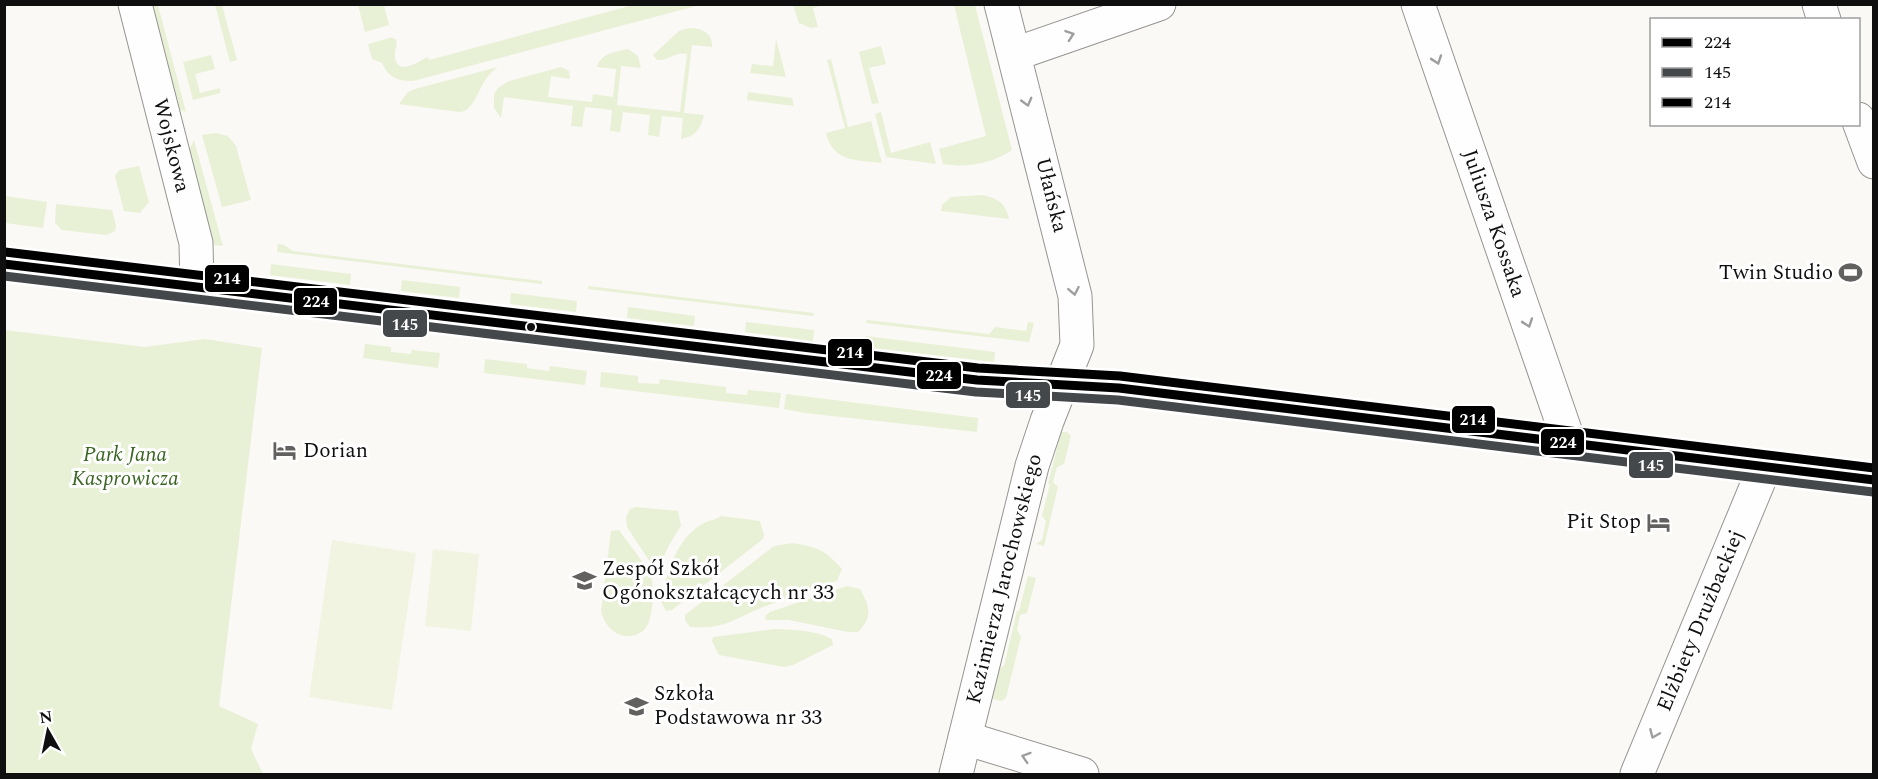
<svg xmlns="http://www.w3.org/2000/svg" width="1878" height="779" viewBox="0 0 1878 779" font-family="Spectral,serif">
	<rect width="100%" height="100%" fill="#fbf9f5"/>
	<path fill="#e8f0d6" d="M150 5H158L186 112 178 109Z
		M215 5H222L237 60 230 62Z
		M358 5H384L389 25 365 32Z
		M633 5H700L413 81C397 81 389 78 382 63L372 59 368 44 393 37V39H396C398 46 394 50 395 58 399 77 420 60 428 57L429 60Z
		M793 5H824L813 8 818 27 811 28 799 23Z
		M954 5H975L1012 150C991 164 968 168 943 164L939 149 986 136Z
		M689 28C702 28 713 33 712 47L692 45 684 113 704 115C700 130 696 136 681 139L683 118 662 116 659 137 648 135 650 115 623 112 620 132 610 131 612 110 585 107 582 127 571 126 573 106 504 97 501 118 494 108V94L498 88 509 81 561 67 569 71 570 79 551 76 548 97 592 102 593 94 613 97 616 69 597 67C601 53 615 52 628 49L638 56 641 68 621 66 617 105 680 112 687 54C675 51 669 61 657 60L653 55 679 31Z
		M776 39 786 77 750 73 752 64 773 66Z
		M881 46 886 64 869 68 879 103 872 104 859 52Z
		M211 55 215 69 195 74 200 93 220 88V93L193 100 183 62Z
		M831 59 848 127 871 121 882 163C858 160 833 163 826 133L845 128 827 60Z
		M498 67C478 81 481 99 465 111L459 112 399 104 408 92 415 89Z
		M748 92 792 98 794 106 747 100Z
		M881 112 891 153 930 142 936 164 886 157 875 114Z
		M216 133 228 136 236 146 251 200 222 207 202 135Z
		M194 140 223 246 214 245 189 150Z
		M139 166 149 202 140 213 124 211 115 176 119 170Z
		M982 195C997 198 1006 203 1009 219L941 211 942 205 951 197Z
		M5 196 47 202 43 228 5 223Z
		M56 204 112 210 116 226 115 231 106 235 62 230 55 223Z
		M278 244 284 245 293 251 542 281V284L277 252Z
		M271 264 351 274 350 285 270 275Z
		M402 280 460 287 459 298 401 291Z
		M588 286 814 313 813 316 588 289Z
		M511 293 577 301 576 312 510 304Z
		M628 307 695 316 694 326 627 318Z
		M867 320 989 334 995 327 1026 331 1028 322 1034 323 1029 342 866 323Z
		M746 322 814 330 813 341 745 332Z
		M5 330 145 347 205 339 262 348 219 706 258 724 251 749 263 774H5Z
		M866 336 995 352 994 362 864 347Z
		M365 344 391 347V352L411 354 412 350 440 353 438 368 363 358Z
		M485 359 527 364V368L549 371 550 366 587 371 585 385 484 373Z
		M601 372 638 376V383L659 384 660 379 726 387V393L747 395 748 390 781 393 779 408 600 387Z
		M786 394 978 418 977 432 805 413 784 409Z
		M1061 432H1067L1071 436 1064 464 1057 467 1053 482 1058 487 1044 546 1036 544 1042 540 1046 521 1042 516 1050 484H1048Z
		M636 507 678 511 681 526 669 545 659 568H654L627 527 626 517 630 509Z
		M721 516 760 521 764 535 763 539 672 610 666 611 661 601C667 572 676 538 704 523 710 520 716 520 721 516Z
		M619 530C627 542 646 564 651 577 655 588 653 624 643 631 624 644 606 631 601 611L611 531Z
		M792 543C818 547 825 550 842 569L837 581C812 590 786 598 761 608 732 620 725 629 690 627L685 620V615L774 546Z
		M1028 576 1036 578 1027 613 1020 615 1017 630 1021 637 1006 698 1001 701 987 697 994 671 1004 666 1017 611H1019Z
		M847 586 860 589C870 607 873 616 858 632H848L789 620H766L765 616 770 612Z
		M775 629C795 630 814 630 832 639L833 645 793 665 784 667 719 655 712 641 713 637Z"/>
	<path fill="#f1f4e0" d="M332 540 416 553 392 710 309 697Z
		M433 549 479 554 471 631 425 626Z"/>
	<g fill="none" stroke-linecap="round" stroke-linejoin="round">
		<defs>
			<g id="minor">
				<path id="s1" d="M135 4 196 243 197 287"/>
				<path id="s2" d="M1418 4 1569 442"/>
				<path d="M1819 4 1824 20"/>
				<path d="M1015 54 1159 4"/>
				<path d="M1858 119 1874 162"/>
				<path d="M4 264 977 380 1119 388 1874 480"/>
				<path d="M965 738 1082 774"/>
				<path id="s3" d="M956 774 1032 466 1047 421 1077 345 1075 296 1001 4"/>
				<path id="s4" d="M1637 774 1765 466"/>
			</g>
		</defs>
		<use href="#minor" stroke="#959493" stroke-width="35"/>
		<use href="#minor" stroke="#fefefe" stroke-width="33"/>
		<defs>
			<path id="bus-1" d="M4 264 977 380 1119 388 1874 480"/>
			<path id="bus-2" d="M4 276 976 392 1118 400 1873 492"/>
			<path id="bus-3" d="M5 252 978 368 1120 376 1874 468"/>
		</defs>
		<use href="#bus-1" stroke="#fff" stroke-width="14"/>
		<use href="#bus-2" stroke="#fff" stroke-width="14"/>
		<use href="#bus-3" stroke="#fff" stroke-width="14"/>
		<use href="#bus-1" stroke="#000" stroke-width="9"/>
		<use href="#bus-2" stroke="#45484a" stroke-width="9"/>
		<use href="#bus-3" stroke="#000" stroke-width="9"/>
	</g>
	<defs><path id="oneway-chevron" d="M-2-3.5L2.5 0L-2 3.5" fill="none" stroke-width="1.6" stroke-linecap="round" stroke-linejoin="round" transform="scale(1.5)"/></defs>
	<g stroke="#9e9e9e">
		<use href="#oneway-chevron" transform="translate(1070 35) rotate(-19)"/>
		<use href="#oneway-chevron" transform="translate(1437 60) rotate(71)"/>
		<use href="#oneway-chevron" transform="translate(1027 102) rotate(75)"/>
		<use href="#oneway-chevron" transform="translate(1074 291) rotate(79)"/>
		<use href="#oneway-chevron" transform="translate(1528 323) rotate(71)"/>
		<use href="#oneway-chevron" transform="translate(1654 734) rotate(113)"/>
		<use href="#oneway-chevron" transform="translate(1026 757) rotate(-162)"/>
	</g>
	<defs>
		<symbol id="stadium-bare" viewBox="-9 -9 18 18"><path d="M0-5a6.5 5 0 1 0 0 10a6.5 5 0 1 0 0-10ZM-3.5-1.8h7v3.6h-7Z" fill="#626160" stroke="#fff" stroke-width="2.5" paint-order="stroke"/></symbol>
		<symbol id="hotel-bare" viewBox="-9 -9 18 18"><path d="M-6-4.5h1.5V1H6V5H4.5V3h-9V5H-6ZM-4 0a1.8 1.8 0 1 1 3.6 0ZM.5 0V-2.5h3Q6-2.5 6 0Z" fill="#626160" stroke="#fff" stroke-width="2.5" paint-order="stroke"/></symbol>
		<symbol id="school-bare" viewBox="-9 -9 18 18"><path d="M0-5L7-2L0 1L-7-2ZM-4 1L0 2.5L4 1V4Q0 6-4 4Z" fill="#626160" stroke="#fff" stroke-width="2.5" paint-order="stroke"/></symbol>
	</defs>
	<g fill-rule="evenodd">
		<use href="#stadium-bare" x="1834" y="256" width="33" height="33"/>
		<use href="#hotel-bare" x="268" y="434" width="33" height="33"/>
		<use href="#hotel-bare" x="1642" y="506" width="33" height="33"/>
		<use href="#school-bare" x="568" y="564" width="33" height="33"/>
		<use href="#school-bare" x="620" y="690" width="33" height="33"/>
	</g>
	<circle fill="#0f0f0f" stroke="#fff" stroke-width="2" cx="531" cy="327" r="5"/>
	<g text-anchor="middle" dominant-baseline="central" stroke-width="6" stroke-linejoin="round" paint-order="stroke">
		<g font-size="21" fill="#0f0f0f" stroke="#fff">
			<text stroke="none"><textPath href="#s1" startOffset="146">Wojskowa</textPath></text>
			<text transform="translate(1051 195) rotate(76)">Ułańska</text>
			<text stroke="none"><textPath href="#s2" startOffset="232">Juliusza Kossaka</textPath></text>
			<text stroke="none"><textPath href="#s3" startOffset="201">Kazimierza Jarochowskiego</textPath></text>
			<text stroke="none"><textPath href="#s4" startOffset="166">Elżbiety Drużbackiej</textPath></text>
		</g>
		<g font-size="21" fill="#0f0f0f" stroke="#fff" text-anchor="start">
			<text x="1833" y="273" text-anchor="end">Twin Studio</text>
			<text x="303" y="451">Dorian</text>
			<text x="1641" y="522" text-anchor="end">Pit Stop</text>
			<text x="602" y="569">Zespół Szkół<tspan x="602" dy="24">Ogónokształcących nr 33</tspan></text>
			<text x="654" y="694">Szkoła<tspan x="654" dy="24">Podstawowa nr 33</tspan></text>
		</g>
		<g font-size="21" font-style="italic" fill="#396422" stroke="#fff">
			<text x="125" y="455">Park Jana<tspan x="125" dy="24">Kasprowicza</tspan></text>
		</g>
	</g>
	<g stroke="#fff" stroke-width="2">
		<rect x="204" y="264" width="46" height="29" rx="6" fill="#000"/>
		<rect x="293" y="287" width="45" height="29" rx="6" fill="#000"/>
		<rect x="382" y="309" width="46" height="29" rx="6" fill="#45484a"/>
		<rect x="827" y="338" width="46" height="29" rx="6" fill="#000"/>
		<rect x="916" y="361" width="46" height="29" rx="6" fill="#000"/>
		<rect x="1005" y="381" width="46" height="28" rx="6" fill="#45484a"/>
		<rect x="1451" y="405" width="45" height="29" rx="6" fill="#000"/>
		<rect x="1540" y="428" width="45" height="28" rx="6" fill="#000"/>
		<rect x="1628" y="451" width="46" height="28" rx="6" fill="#45484a"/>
	</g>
	<g font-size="16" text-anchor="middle" font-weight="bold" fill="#fff">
		<text x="227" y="284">214</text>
		<text x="316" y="307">224</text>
		<text x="405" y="330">145</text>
		<text x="850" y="358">214</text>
		<text x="939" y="381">224</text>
		<text x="1028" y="401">145</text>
		<text x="1473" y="425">214</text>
		<text x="1563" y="448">224</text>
		<text x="1651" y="471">145</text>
	</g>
	<rect width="1878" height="779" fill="none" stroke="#0f0f0f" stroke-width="12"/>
	<rect x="1650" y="18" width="210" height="108" fill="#ffffff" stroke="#9f9f9f" stroke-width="1.5"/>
	<rect x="1662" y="38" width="30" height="9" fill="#000000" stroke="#9f9f9f" stroke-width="1.5"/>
	<text x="1704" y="48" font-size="18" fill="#0f0f0f">224</text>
	<rect x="1662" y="68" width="30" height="9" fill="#45484a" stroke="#9f9f9f" stroke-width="1.5"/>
	<text x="1704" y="78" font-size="18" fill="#0f0f0f">145</text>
	<rect x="1662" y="98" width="30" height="9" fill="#000000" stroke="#9f9f9f" stroke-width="1.5"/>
	<text x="1704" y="108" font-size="18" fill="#0f0f0f">214</text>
	<g transform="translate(48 731) rotate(351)" stroke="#ffffff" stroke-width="4.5" paint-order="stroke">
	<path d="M0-4.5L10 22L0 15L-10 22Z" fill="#0f0f0f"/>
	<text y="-9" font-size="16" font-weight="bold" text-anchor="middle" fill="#0f0f0f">N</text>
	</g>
</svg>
